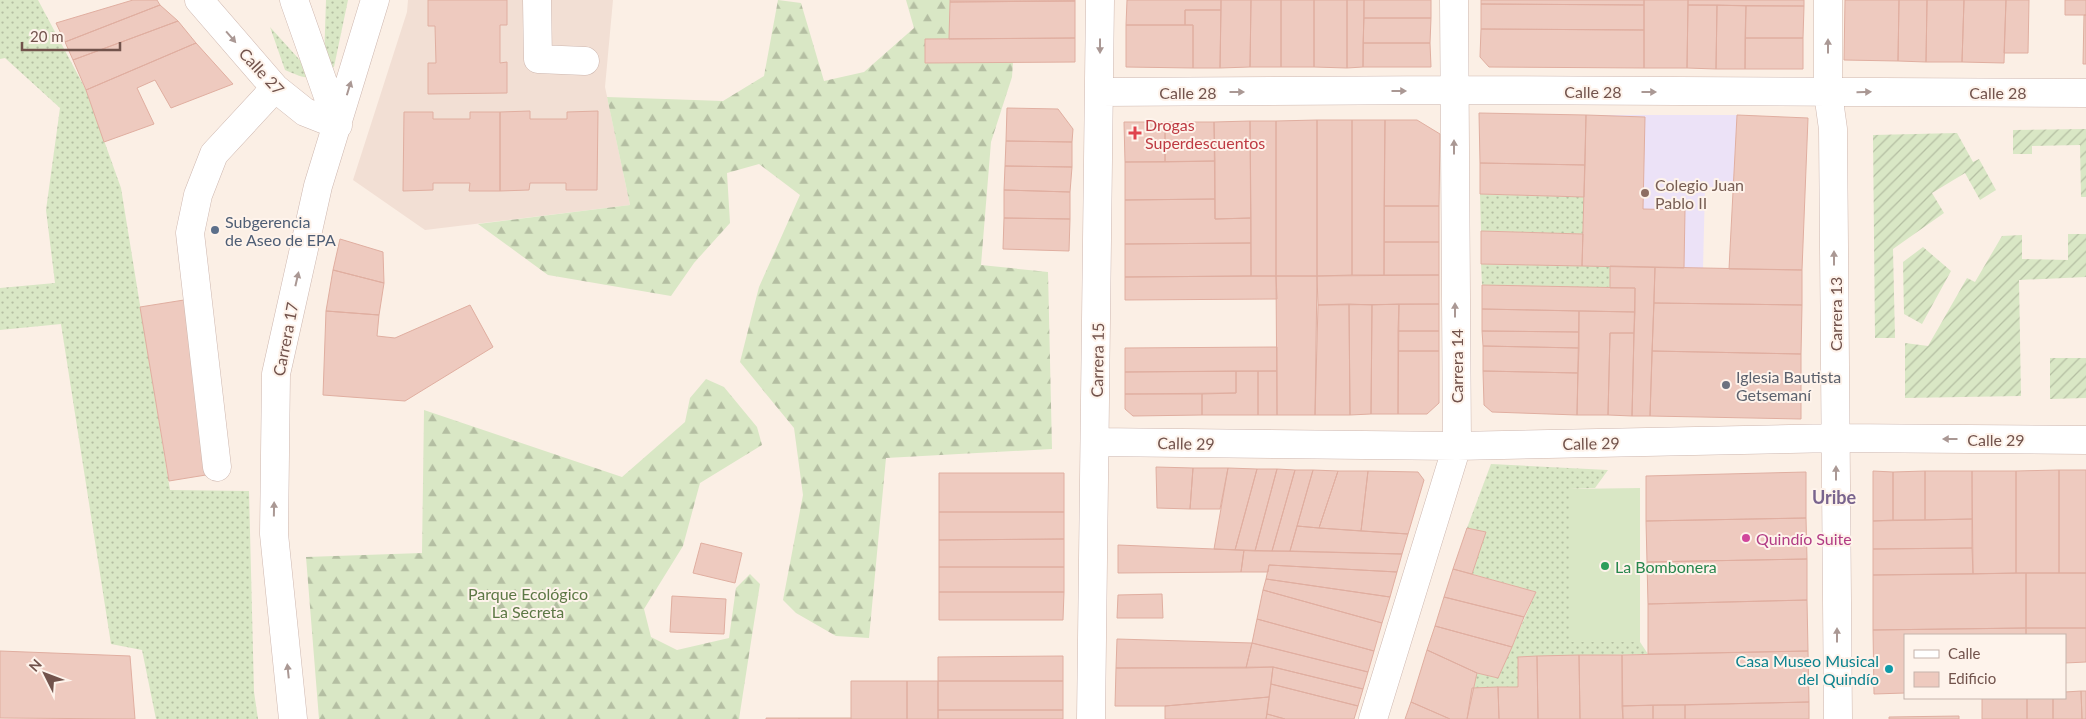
<svg xmlns="http://www.w3.org/2000/svg" width="2086" height="719" viewBox="0 0 2086 719" font-family="Lato,sans-serif">
	<defs>
		<pattern id="grass-dots" width="8" height="8" patternUnits="userSpaceOnUse" patternTransform="scale(1.25)"><rect width="8" height="8" fill="#d9e7c5"/><path d="M2 2h.1M6 6h.1" fill="none" stroke="#b4bea2" stroke-width="1.8" stroke-linecap="round"/></pattern>
		<pattern id="forest-firs" width="22" height="20" patternUnits="userSpaceOnUse" patternTransform="scale(1.25)"><rect width="22" height="20" fill="#d9e7c5"/><path d="M5 1l3.5 6h-7zM16 11l3.5 6h-7z" fill="#b4bea2"/></pattern>
		<pattern id="garden-furrows" width="10" height="10" patternUnits="userSpaceOnUse" patternTransform="scale(1.25)"><rect width="10" height="10" fill="#d9e7c5"/><path d="M-1 1l2-2M0 10L10 0M9 11l2-2" fill="none" stroke="#b4bea2"/></pattern>
	</defs>
	<rect width="100%" height="100%" fill="#fbefe5"/>
	<path fill="#f2dfd4" d="M408 0H613L605 87 630 205 425 230 353 180 407 12Z"/>
	<path fill="#ece2f7" d="M1586 115H1737L1733 188 1705 187 1703 269 1582 266Z"/>
	<path fill="url(#grass-dots)" d="M0 0H38L86 90 121 188 170 490 249 491 254 692 258 719H156L142 650 111 644 61 324 0 330V288L55 283 46 210 60 108 5 58 0 59Z
		M326 0H348L334 67C311 80 310 81 285 70L270 27 307 68 324 61Z
		M1480 194 1584 197 1583 234 1481 231Z
		M1481 264 1610 266V288L1482 285Z
		M1491 464 1608 470 1595 488 1570 489V642H1640L1648 654 1518 657V687L1472 688 1477 673 1498 678 1536 592 1472 574 1485 532 1467 528Z"/>
	<path fill="url(#forest-firs)" d="M778 0 801 3 824 81 864 72 914 28 906 0H950L949 39H925V63L1013 62 1012 77 991 142 981 265 1048 272 1052 449 886 458 869 638 836 636 796 613 783 600 803 495 794 428 740 362 759 287 800 195 759 164 727 173 730 223 694 263 671 296 548 275 478 224 630 205 607 97 723 101 764 76Z
		M706 379 724 387 757 427 762 445 700 483 683 546 644 609 651 637 677 650 729 638 736 588 750 574 760 584 739 719H319L306 557 422 553 424 410 622 477 685 422 690 398Z"/>
	<path fill="url(#garden-furrows)" d="M2086 129V197H2081L2080 145 2032 146V154H2013V130Z
		M1957 133 1973 162 1979 159 1996 190 1980 200 1965 173 1932 193 1944 213 1893 249 1895 338H1875L1873 135Z
		M2068 234H2086V277L2019 280 2021 396 1905 398V343L1928 346 1967 278 1975 282 2002 236 2022 235V259L2068 260Z
		M1923 247 1951 271 1922 324 1904 314 1903 262Z
		M2050 358H2086V398L2050 399Z"/>
	<path fill="#d9e7c5" d="M1640 488V642H1570V489Z"/>
	<path fill="#eecabf" stroke="#e0aea0" d="M133 0H157L160 5 65 42 56 23Z
		M428 0H507V25H500V63L507 62V93L428 94V63H436L435 26H428Z
		M950 0H1075V1L950 2Z
		M1127 0H1221V10H1185V25H1126Z
		M1221 0H1251L1250 67 1220 68Z
		M1251 0H1281V67H1250Z
		M1281 0H1314V67H1281Z
		M1314 0H1347V68L1314 67Z
		M1347 0H1364L1363 67 1347 68Z
		M1364 0H1431V18H1364Z
		M1481 0H1644V5L1481 4Z
		M1644 0H1688L1687 68H1644Z
		M1688 0H1804V6L1688 5Z
		M1845 0H1899L1898 61 1844 60Z
		M1899 0H1927L1926 62 1898 61Z
		M1927 0H1964L1962 62H1926Z
		M1964 0H2006L2004 63 1962 62Z
		M2006 0H2029L2028 53H2004Z
		M2065 0H2086V15H2065Z
		M1075 1V38L949 39 950 2Z
		M1481 4 1644 5V30L1481 29Z
		M160 5 178 21 73 60 65 42Z
		M1688 5H1717L1716 69 1687 68Z
		M1717 5 1746 6 1745 69H1716Z
		M1746 6H1804L1803 38H1745Z
		M1185 10H1221L1220 68H1193V25H1185Z
		M2084 15H2086V64H2083Z
		M1364 18H1431L1430 43H1363Z
		M178 21 196 43 86 90 73 60Z
		M1126 25H1193V68L1126 67Z
		M1481 29 1644 30V68L1489 67 1480 57Z
		M1075 38V62L925 63V39Z
		M1745 38H1803V69H1745Z
		M196 43 233 84 171 108 155 80 137 88 154 124 104 142 86 90Z
		M1363 43H1430L1431 67H1363Z
		M1007 108 1058 109 1073 129 1072 142 1006 141Z
		M530 111V119H567V112L598 111 597 190H566V183H530L529 190 500 191V112Z
		M404 112H433V119H470V112H500V191H469L470 183H433V190L403 191Z
		M1479 113 1586 115 1585 165 1480 163Z
		M1586 115 1645 117 1643 209 1685 210 1684 268 1582 266Z
		M1737 115 1808 118 1802 270 1729 269Z
		M1317 120H1352V275L1317 276Z
		M1317 120V276H1276V121Z
		M1352 120H1385L1384 275H1352Z
		M1385 120H1417L1440 134 1439 206H1384Z
		M1250 121 1251 218 1215 219 1214 122Z
		M1250 121H1276V276H1251Z
		M1124 122H1165V162H1125Z
		M1165 122H1214L1215 161 1165 162Z
		M1006 141 1072 142V167L1005 166Z
		M1215 161V199L1125 200V162Z
		M1480 163 1585 165 1584 197 1480 194Z
		M1005 166 1072 167 1070 192 1004 190Z
		M1004 190 1070 192V219L1004 218Z
		M1215 199V219L1251 218V243L1125 244V200Z
		M1384 206H1439V242H1384Z
		M1004 218 1070 219 1069 251 1003 249Z
		M1481 231 1583 234 1582 266 1481 264Z
		M340 239 383 252 384 283 333 270Z
		M1384 242H1439V275H1384Z
		M1251 243V276L1125 277V244Z
		M1610 266 1655 267 1650 416H1632L1635 288H1610Z
		M1655 267 1802 270V305L1654 303Z
		M333 270 384 283 379 315 326 311Z
		M1439 275V304L1318 305 1317 276Z
		M1251 276H1276L1277 299 1125 300V277Z
		M1276 276H1317L1315 415H1277Z
		M1482 285 1635 288V312L1482 309Z
		M184 300 212 474 169 481 140 307Z
		M1654 303 1802 305 1801 354 1652 351Z
		M1349 304 1372 305 1371 414 1350 415Z
		M1349 304 1350 415H1315L1318 305Z
		M1399 304H1439V331H1398Z
		M1399 304 1398 414H1371L1372 305Z
		M470 305 493 347 405 401 323 395 326 311 379 315 377 336 395 338Z
		M1482 309 1579 311V332L1482 331Z
		M1579 311 1635 312 1634 333H1610L1608 415H1577Z
		M1398 331H1439V351H1398Z
		M1482 331 1579 332V348L1483 346Z
		M1610 333H1634L1632 416 1608 415Z
		M1483 346 1579 348 1578 373 1483 371Z
		M1277 347V371L1125 372V348Z
		M1398 351H1439V403L1427 414H1398Z
		M1652 351 1801 354V419L1650 416Z
		M1236 371V393L1125 394V372Z
		M1236 371H1258V415H1202V394L1236 393Z
		M1258 371H1277V415H1258Z
		M1483 371 1578 373 1577 415 1492 412 1484 405Z
		M1125 394H1202V415L1133 416 1125 409Z
		M1156 467 1193 468 1190 509 1157 508Z
		M1193 468H1228L1220 509H1190Z
		M1228 468 1257 469 1235 550 1214 549Z
		M1257 469H1277L1255 551 1235 550Z
		M1277 469 1295 470 1272 551H1255Z
		M1295 470H1313L1290 551H1272Z
		M1313 470 1338 471 1319 528 1297 526Z
		M2059 470H2086V573H2059Z
		M2059 470V573H2016V471Z
		M1338 471H1368L1361 531 1319 528Z
		M1368 471 1418 472 1424 480 1408 534 1361 531Z
		M1873 471 1893 472V520L1873 521Z
		M1925 471V520H1893V472Z
		M1925 471H1972V519L1925 520Z
		M1972 471H2016V573L1973 574Z
		M1806 472V518L1646 521V476Z
		M939 473H1064V512H939Z
		M939 512H1064V539L939 540Z
		M1806 518 1807 559 1647 562 1646 521Z
		M1972 519V548L1873 549V521Z
		M1297 526 1319 528 1408 534 1402 554 1290 551Z
		M1467 528 1486 532 1472 574 1453 569Z
		M1064 539V567H939V540Z
		M701 543 742 553 735 583 693 573Z
		M1118 545 1214 549 1244 550 1241 572 1118 573Z
		M1972 548 1973 574 1873 575V549Z
		M1244 550 1272 551 1402 554 1397 572 1269 565 1268 572H1241Z
		M1807 559V600L1648 604 1647 562Z
		M1269 565 1397 572 1390 597 1266 579Z
		M939 567H1064V592H939Z
		M1453 569 1536 592 1524 617 1444 597Z
		M2026 573V628L1873 630V575Z
		M2026 573H2086V628H2026Z
		M1266 579 1390 597 1382 623 1263 590Z
		M1263 590 1382 623 1374 651 1257 619Z
		M939 592H1064L1063 620H939Z
		M1162 594 1163 618H1117L1118 595Z
		M672 596 726 599 724 634 670 632Z
		M1444 597 1524 617 1512 647 1435 626Z
		M1807 600 1808 651 1648 654V604Z
		M1257 619 1374 651 1368 672 1252 643Z
		M1435 626 1512 647 1498 678 1477 673 1427 650Z
		M2026 628V635H1905V693L1874 694 1873 630Z
		M2026 628H2086V662L2065 663V635H2026Z
		M1117 639 1252 643 1246 668H1116Z
		M1252 643 1368 672 1363 689 1273 667 1246 668Z
		M1427 650 1477 673 1467 719H1450L1411 702Z
		M0 651 130 656 135 719 0 718Z
		M1808 651 1809 702 1622 706V655Z
		M1579 655 1580 719H1538L1537 656Z
		M1579 655H1622L1623 719H1580Z
		M1063 656V681H938V657Z
		M1537 656 1538 719H1499L1498 687H1518V657Z
		M1273 667 1363 689 1358 706 1271 684Z
		M1273 667 1269 697 1165 706H1115L1116 668Z
		M851 681H907V719H851Z
		M907 681H938V719H907Z
		M938 681H1063V710H938Z
		M1271 684 1358 706 1354 719H1285L1267 714Z
		M1498 687 1499 719H1467L1472 688Z
		M2081 691 2082 719H2053V698H2065V692Z
		M2081 691H2086V719H2082Z
		M1269 697 1266 719H1165V706Z
		M1982 698H2027V719H1982Z
		M2027 698H2053V719H2027Z
		M1411 702 1450 719H1405Z
		M1809 702V719H1685V705Z
		M1653 705H1685V719H1653Z
		M1653 705V719H1623L1622 706Z
		M938 710H1063V719H938Z
		M1267 714 1285 719H1266Z
		M1959 716V719H1889V717Z
		M766 718H799V719H766Z
		M799 718H851V719H799Z"/>
	<g fill="none" stroke-linecap="round" stroke-linejoin="round">
		<defs>
			<path id="minor" d="M199 0 275 88 305 112 338 125
				M294 0 338 125
				M537 0 538 59 585 61
				M1828 0V93L1833 129 1838 719
				M1100 92 1454 90 2086 93
				M1096 442 1457 446 1836 438 2086 440
				M217 467 190 233 198 195 214 154 275 88
				M293 719 274 534 276 374 318 186 375 0
				M1091 719 1100 0
				M1373 719 1457 446 1454 0"/>
		</defs>
		<use href="#minor" stroke="#ceb7af" stroke-width="29"/>
		<use href="#minor" stroke="#fff" stroke-width="28"/>
	</g>
	<defs><path id="oneway-solid" d="M-6-.8H1V-3.2L6.5 0L1 3.2V.8H-6Z" transform="scale(1.25)"/></defs>
	<g fill="#aa9894">
		<use href="#oneway-solid" transform="translate(231 37) rotate(49)"/>
		<use href="#oneway-solid" transform="translate(1100 46) rotate(90)"/>
		<use href="#oneway-solid" transform="translate(1828 46) rotate(-90)"/>
		<use href="#oneway-solid" transform="translate(349 88) rotate(-73)"/>
		<use href="#oneway-solid" transform="translate(1399 91)"/>
		<use href="#oneway-solid" transform="translate(1237 92)"/>
		<use href="#oneway-solid" transform="translate(1649 92)"/>
		<use href="#oneway-solid" transform="translate(1864 92) rotate(-1)"/>
		<use href="#oneway-solid" transform="translate(1454 147) rotate(-90)"/>
		<use href="#oneway-solid" transform="translate(1834 258) rotate(-90)"/>
		<use href="#oneway-solid" transform="translate(297 279) rotate(-77)"/>
		<use href="#oneway-solid" transform="translate(1455 310) rotate(-90)"/>
		<use href="#oneway-solid" transform="translate(1950 439) rotate(-180)"/>
		<use href="#oneway-solid" transform="translate(1836 473) rotate(-90)"/>
		<use href="#oneway-solid" transform="translate(274 509) rotate(-89)"/>
		<use href="#oneway-solid" transform="translate(1837 635) rotate(-90)"/>
		<use href="#oneway-solid" transform="translate(288 671) rotate(-96)"/>
	</g>
	<path fill="#e0444e" stroke="#fef3eb" stroke-width="2" d="M1132.5 125.5h5v5h5v5h-5v5h-5v-5h-5v-5h5z"/>
	<circle fill="#8d6e63" stroke="#fef3eb" stroke-width="2" cx="1645" cy="193" r="5"/>
	<circle fill="#5c6f8a" stroke="#fef3eb" stroke-width="2" cx="215" cy="230" r="5"/>
	<circle fill="#6b7280" stroke="#fef3eb" stroke-width="2" cx="1726" cy="385" r="5"/>
	<circle fill="#d1479c" stroke="#fef3eb" stroke-width="2" cx="1746" cy="538" r="5"/>
	<circle fill="#2e9e5b" stroke="#fef3eb" stroke-width="2" cx="1605" cy="566" r="5"/>
	<circle fill="#0f9aa8" stroke="#fef3eb" stroke-width="2" cx="1889" cy="669" r="5"/>
	<g text-anchor="middle" dominant-baseline="central" stroke-width="4" stroke-linejoin="round" paint-order="stroke">
		<g font-size="16" fill="#72534c" stroke="#fef3eb">
			<text transform="translate(262 71) rotate(47)">Calle 27</text>
			<text x="1593" y="91">Calle 28</text>
			<text x="1188" y="92">Calle 28</text>
			<text x="1998" y="92">Calle 28</text>
			<text transform="translate(1835 314) rotate(-90)">Carrera 13</text>
			<text transform="translate(285 339) rotate(-79)">Carrera 17</text>
			<text transform="translate(1097 360) rotate(-89)">Carrera 15</text>
			<text transform="translate(1456 366) rotate(-90)">Carrera 14</text>
			<text x="1996" y="439">Calle 29</text>
			<text transform="translate(1186 443) rotate(1)">Calle 29</text>
			<text transform="translate(1591 443) rotate(-1)">Calle 29</text>
		</g>
		<g font-size="16" fill="#be3a42" stroke="#fef3eb" text-anchor="start">
			<text x="1145" y="124">Drogas<tspan x="1145" dy="18">Superdescuentos</tspan></text>
		</g>
		<g font-size="16" fill="#785e54" stroke="#fef3eb" text-anchor="start">
			<text x="1655" y="184">Colegio Juan<tspan x="1655" dy="18">Pablo II</tspan></text>
		</g>
		<g font-size="16" fill="#4e5e75" stroke="#fef3eb" text-anchor="start">
			<text x="225" y="221">Subgerencia<tspan x="225" dy="18">de Aseo de EPA</tspan></text>
		</g>
		<g font-size="16" fill="#5b616d" stroke="#fef3eb" text-anchor="start">
			<text x="1736" y="376">Iglesia Bautista<tspan x="1736" dy="18">Getsemaní</tspan></text>
		</g>
		<g font-size="16" fill="#b23c85" stroke="#fef3eb" text-anchor="start">
			<text x="1756" y="538">Quindío Suite</text>
		</g>
		<g font-size="16" fill="#27864d" stroke="#fef3eb" text-anchor="start">
			<text x="1615" y="566">La Bombonera</text>
		</g>
		<g font-size="16" fill="#5d7845" stroke="#fef3eb">
			<text x="528" y="593">Parque Ecológico<tspan x="528" dy="18">La Secreta</tspan></text>
		</g>
		<g font-size="16" fill="#0d838f" stroke="#fef3eb" text-anchor="end">
			<text x="1879" y="660">Casa Museo Musical<tspan x="1879" dy="18">del Quindío</tspan></text>
		</g>
		<g font-size="18" font-weight="bold" fill="#79648e" stroke="#fef3eb">
			<text x="1834" y="497">Uribe</text>
		</g>
	</g>
	<rect x="1904" y="634" width="162" height="65" fill="#fef3eb" stroke="#c6b3ab"/>
	<rect x="1914" y="650" width="25" height="8" fill="#ffffff" stroke="#c6b3ab"/>
	<text x="1948" y="659" font-size="15" fill="#72534c">Calle</text>
	<rect x="1914" y="672" width="25" height="15" fill="#eecabf" stroke="#c6b3ab"/>
	<text x="1948" y="684" font-size="15" fill="#72534c">Edificio</text>
	<g transform="translate(45 674) rotate(312)" stroke="#fef3eb" stroke-width="4" paint-order="stroke">
	<path d="M0-4L9 19L0 12L-9 19Z" fill="#72534c"/>
	<text y="-8" font-size="14" font-weight="bold" text-anchor="middle" fill="#72534c">N</text>
	</g>
	<path d="M22 42v8h98v-8" fill="none" stroke="#72534c" stroke-width="2.5"/>
	<text x="30" y="42" font-size="15" fill="#72534c" stroke="#fef3eb" stroke-width="4" paint-order="stroke">20 m</text>
</svg>
